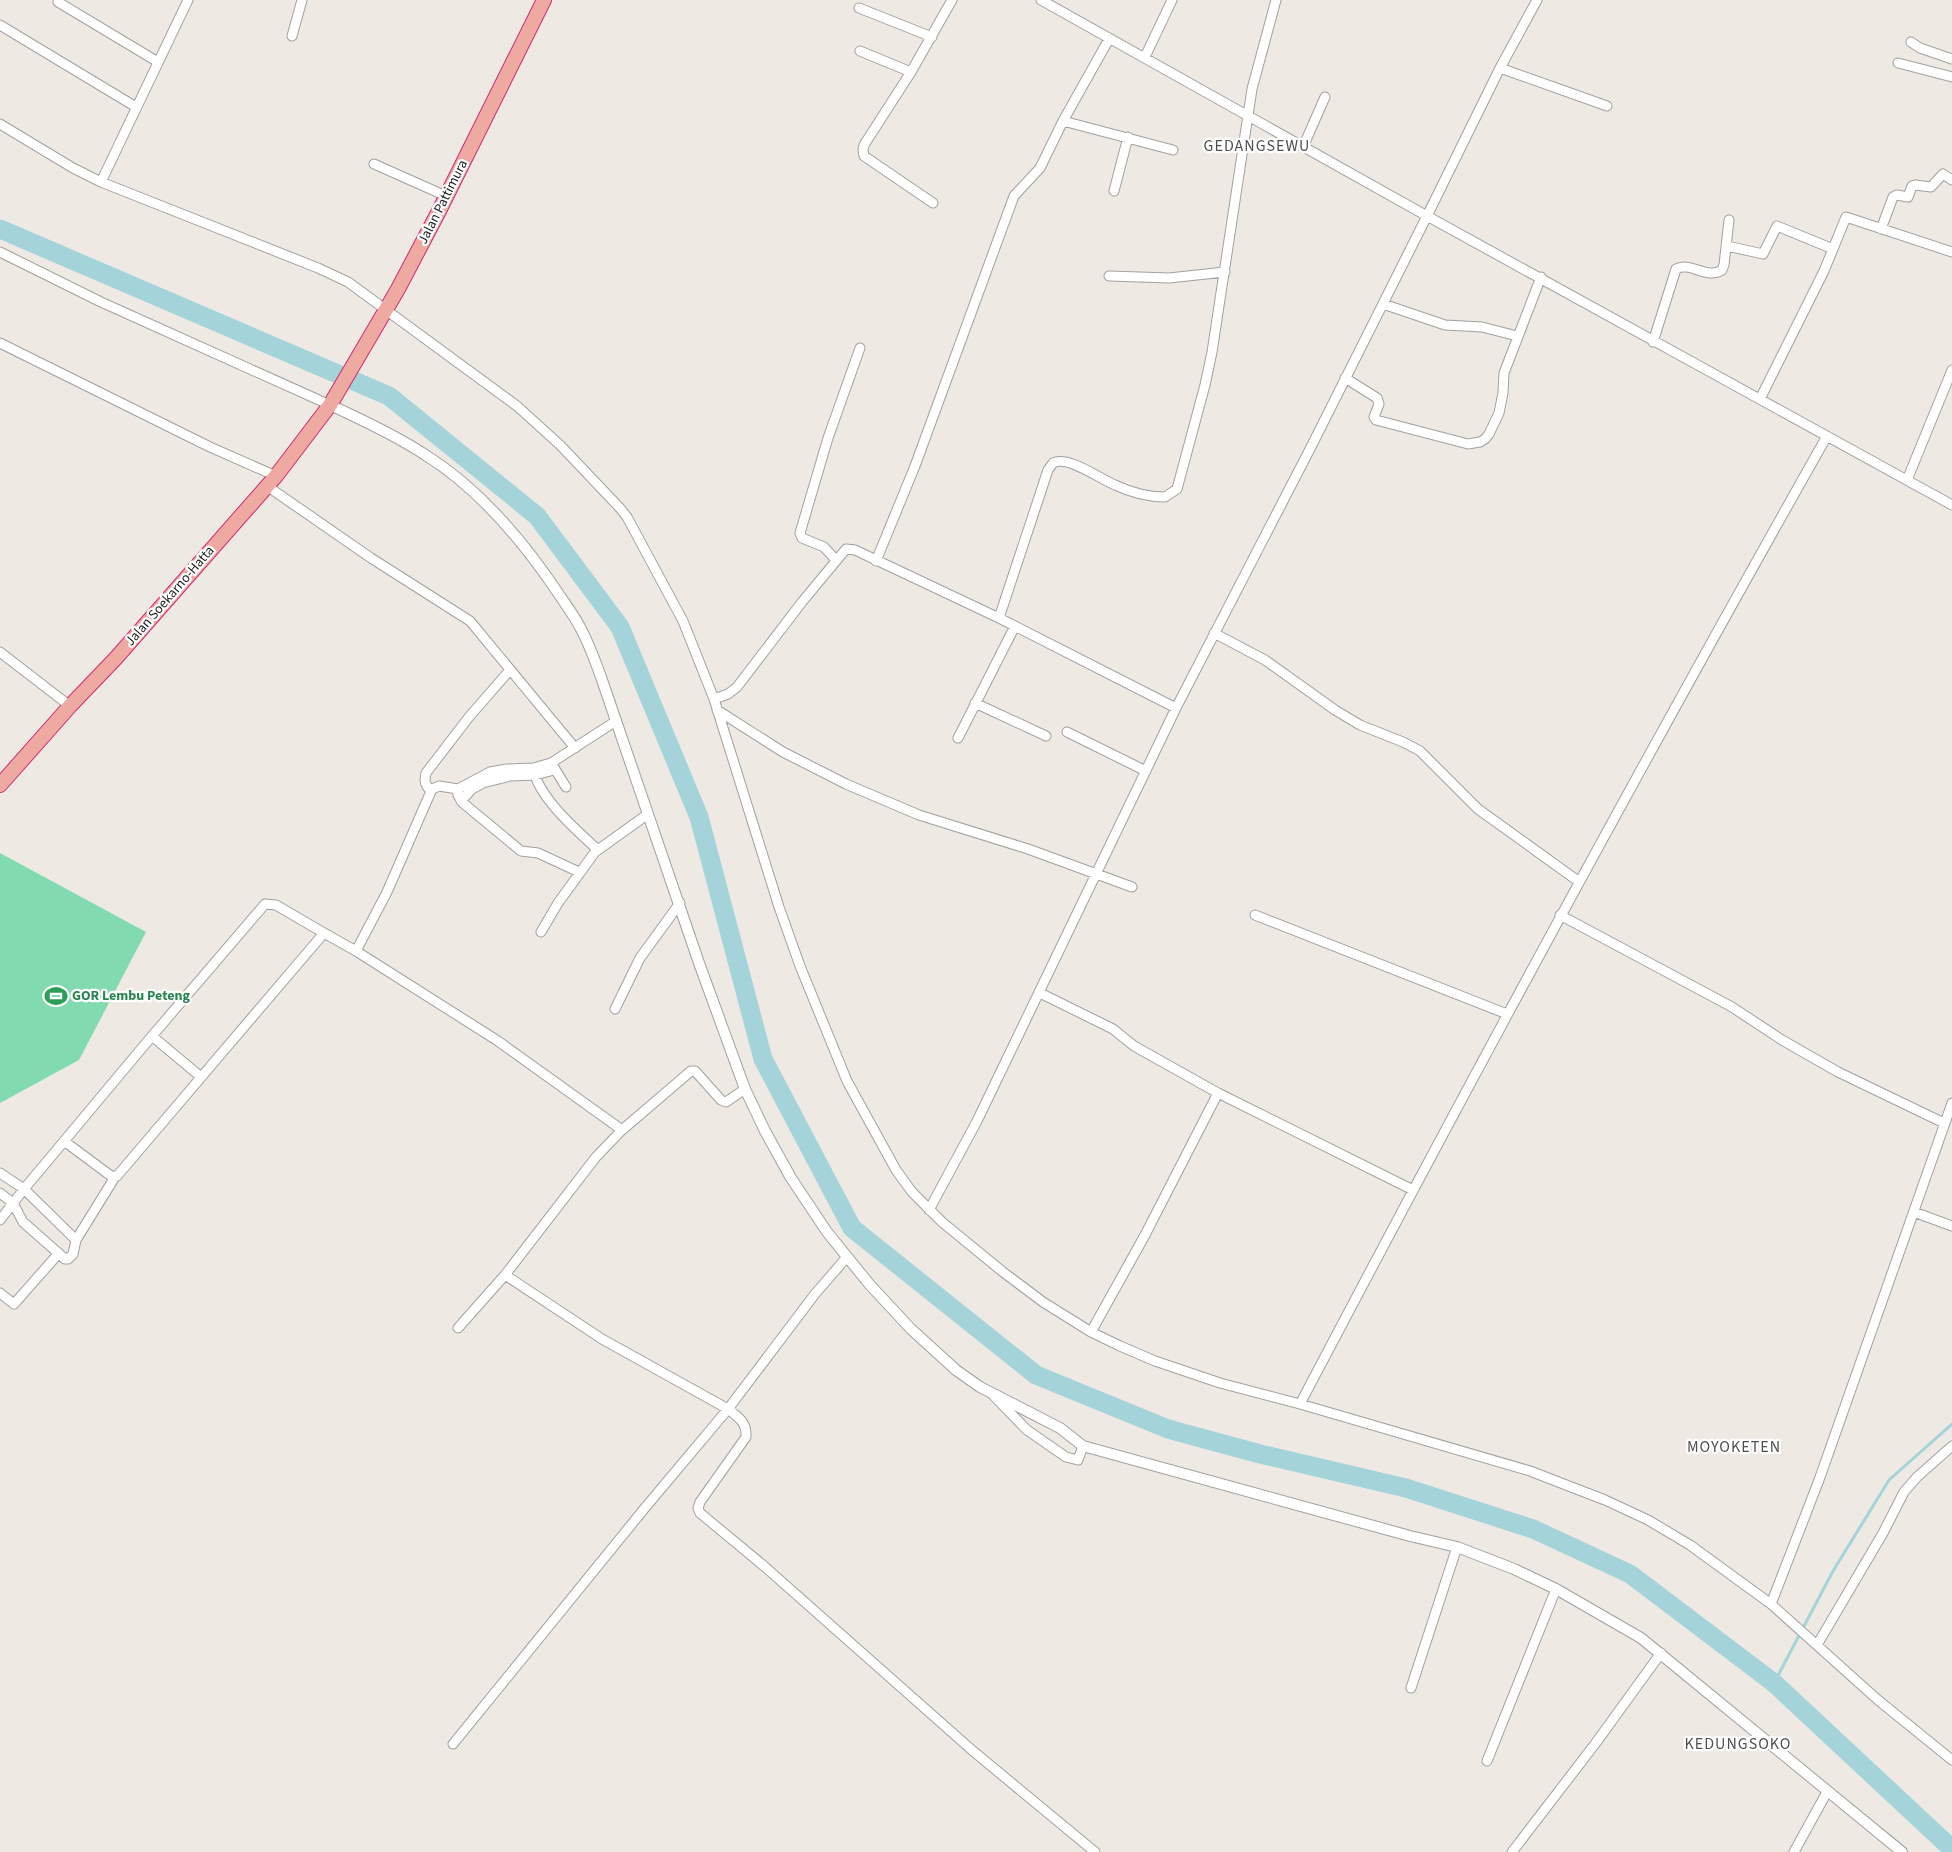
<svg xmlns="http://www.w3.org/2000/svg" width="1952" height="1852" viewBox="0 0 1952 1852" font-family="'Source Sans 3',sans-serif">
	<rect width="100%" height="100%" fill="#eee9e3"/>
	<path fill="#82dbb0" d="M0 853 146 932 79 1060 0 1103Z"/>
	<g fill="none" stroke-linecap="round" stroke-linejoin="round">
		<path stroke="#a4d3da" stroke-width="3" d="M1774 1683 1833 1571 1889 1480 1952 1424"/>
		<path stroke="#a4d3da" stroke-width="19" d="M0 229 389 396 537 516 620 627 699 817 763 1059 852 1228 1036 1375 1168 1429 1260 1454 1406 1488 1533 1529 1630 1574 1774 1683 1952 1849"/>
		<defs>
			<path id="minor" d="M1041 0 1427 216 1500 68 1537 0
				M58 2 158 62
				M859 8 932 37
				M0 25 136 107
				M292 36 302 0
				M1911 42 1920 48 1952 59
				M860 51 911 72
				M1145 57 1172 0
				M1898 63 1952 77
				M1500 68 1607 106
				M1063 121 1173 150
				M0 124 73 168 101 182 318 268 348 282 517 406 560 445 619 507 627 517 683 621 714 699 779 907 800 966 847 1081 896 1170 912 1192 942 1222 1003 1272 1043 1302 1091 1332 1120 1346 1155 1361 1220 1383 1300 1404 1530 1471 1605 1500 1648 1520 1690 1545 1771 1604 1878 1700 1952 1760
				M1303 147 1325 97
				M374 164 446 196
				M101 182 188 0
				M1114 191 1128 137
				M933 203 864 156 863 150 864 145 911 72 952 0
				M1881 229 1893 197 1897 195 1908 197 1912 186 1915 185 1931 187 1943 174 1952 180
				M1727 246 1763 254 1777 226 1833 249
				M0 252 101 302 330 405
				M1109 276 1169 278 1225 272
				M1383 304 1445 325 1482 327 1517 336
				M1653 342 1676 269C1690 261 1707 280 1722 270L1724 265 1729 220
				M0 343 210 447 276 476
				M1345 378 1377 398 1379 404 1374 417 1376 420 1468 444 1480 442 1485 439 1489 434 1499 413 1503 393 1504 373 1541 277
				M1760 399 1824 271 1846 217 1952 252
				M1907 480 1952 370
				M267 486 371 558 470 621 575 748
				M836 560 824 547 802 538 800 533 828 438 860 348
				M876 561 915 466 1014 196 1040 168 1063 121 1109 39
				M1214 633 1265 660 1335 710 1360 725 1403 742 1420 751 1478 809 1578 881
				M0 652 70 706
				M714 699 728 694 737 687 802 602 846 549 855 550 999 618
				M975 703 1046 736
				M1176 708 999 618 1048 470 1053 463C1068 455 1100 479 1115 485 1130 492 1149 497 1165 497L1177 489 1205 385 1212 352 1252 89 1276 0
				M717 710 783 752 846 784 919 815 1028 849 1132 887
				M1067 732 1146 771
				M958 738 1015 626
				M553 766 566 787
				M533 768C538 797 576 830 597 849
				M458 789V795L463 803 521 851 538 853 579 872
				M431 791C425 785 424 781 426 773L469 717 510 670
				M461 801 472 789 483 783 510 776 535 775 554 770
				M1255 915 1507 1014
				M1560 915 1732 1007 1782 1040 1838 1072 1944 1123
				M541 932 558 903 595 852 648 814
				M356 951 498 1041 622 1130
				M1040 993 1113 1029 1134 1046 1218 1093 1413 1190
				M615 1009 640 958 680 903
				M152 1036 201 1077
				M64 1141 111 1176H117L324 933 356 951 387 892 432 789 439 786 458 789 490 772 507 769 533 768 551 763 616 721
				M0 1173 24 1189 76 1240
				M0 1193 13 1203 23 1222 65 1259H68L73 1254 76 1240 115 1177
				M929 1210 977 1121 1176 708 1311 447 1427 216C1602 313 1777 408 1952 505
				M1914 1212 1952 1226
				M0 1220 24 1189 152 1036 265 904 276 905 324 933
				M505 1275 602 1339 728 1409C738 1417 747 1422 746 1437L700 1502 698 1508 700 1513 764 1566 973 1751 1095 1852
				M0 1293 14 1304 59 1253
				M458 1328 505 1275 596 1157 622 1130 691 1071H695L721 1100 726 1102 745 1089
				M1091 1332 1145 1235 1218 1093
				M993 1395 1027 1430 1066 1457 1078 1460 1083 1446
				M1300 1404C1471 1079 1646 756 1827 436
				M1771 1604 1819 1480 1952 1103
				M1817 1645 1883 1533 1904 1492 1917 1477 1952 1446
				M1411 1688 1457 1547
				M453 1744 644 1509 728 1409 815 1294 847 1257
				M1487 1761 1556 1589
				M1512 1852 1595 1744 1661 1653
				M1794 1852 1827 1792"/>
			<path id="tertiary" d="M330 405C363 420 397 436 427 456 481 490 523 541 558 593 566 605 576 618 582 631 590 646 595 661 601 677L699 963 745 1089 765 1131 791 1178 827 1232 870 1285 911 1329 956 1370 980 1387 1060 1428 1083 1446 1410 1536 1457 1547 1514 1569 1556 1589 1641 1638 1902 1852"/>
			<path id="trunk" d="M0 785 70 706 116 658 276 476 330 405 398 289 439 211 544 0"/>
		</defs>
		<use href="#minor" stroke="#a1a1a1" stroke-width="11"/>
		<use href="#tertiary" stroke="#a1a1a1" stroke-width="12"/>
		<use href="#trunk" stroke="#d22974" stroke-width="16"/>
		<use href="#minor" stroke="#fff" stroke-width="9"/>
		<use href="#tertiary" stroke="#fff" stroke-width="10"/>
		<use href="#trunk" stroke="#eeaaa1" stroke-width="14"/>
	</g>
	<defs>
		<symbol id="stadium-bare" viewBox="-9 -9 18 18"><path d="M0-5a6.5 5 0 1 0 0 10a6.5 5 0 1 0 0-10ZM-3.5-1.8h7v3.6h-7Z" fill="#2e9e5b" stroke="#fff" stroke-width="2.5" paint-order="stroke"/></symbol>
	</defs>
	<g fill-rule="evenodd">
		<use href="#stadium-bare" x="40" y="980" width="32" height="32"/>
	</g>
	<g text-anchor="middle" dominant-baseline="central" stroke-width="4.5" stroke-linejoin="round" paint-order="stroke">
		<g font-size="14" fill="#1d1d1d" stroke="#fff">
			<text transform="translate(443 202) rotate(-63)">Jalan Pattimura</text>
			<text transform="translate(170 596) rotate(-49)">Jalan Soekarno-Hatta</text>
		</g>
		<g font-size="14" font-weight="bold" fill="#27864d" stroke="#fff" text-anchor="start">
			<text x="72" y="996">GOR Lembu Peteng</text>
		</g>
		<g font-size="16" letter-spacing="1" fill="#505050" stroke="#fff">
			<text x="1257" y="146">GEDANGSEWU</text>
			<text x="1734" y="1447">MOYOKETEN</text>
			<text x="1738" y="1744">KEDUNGSOKO</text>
		</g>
	</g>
</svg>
